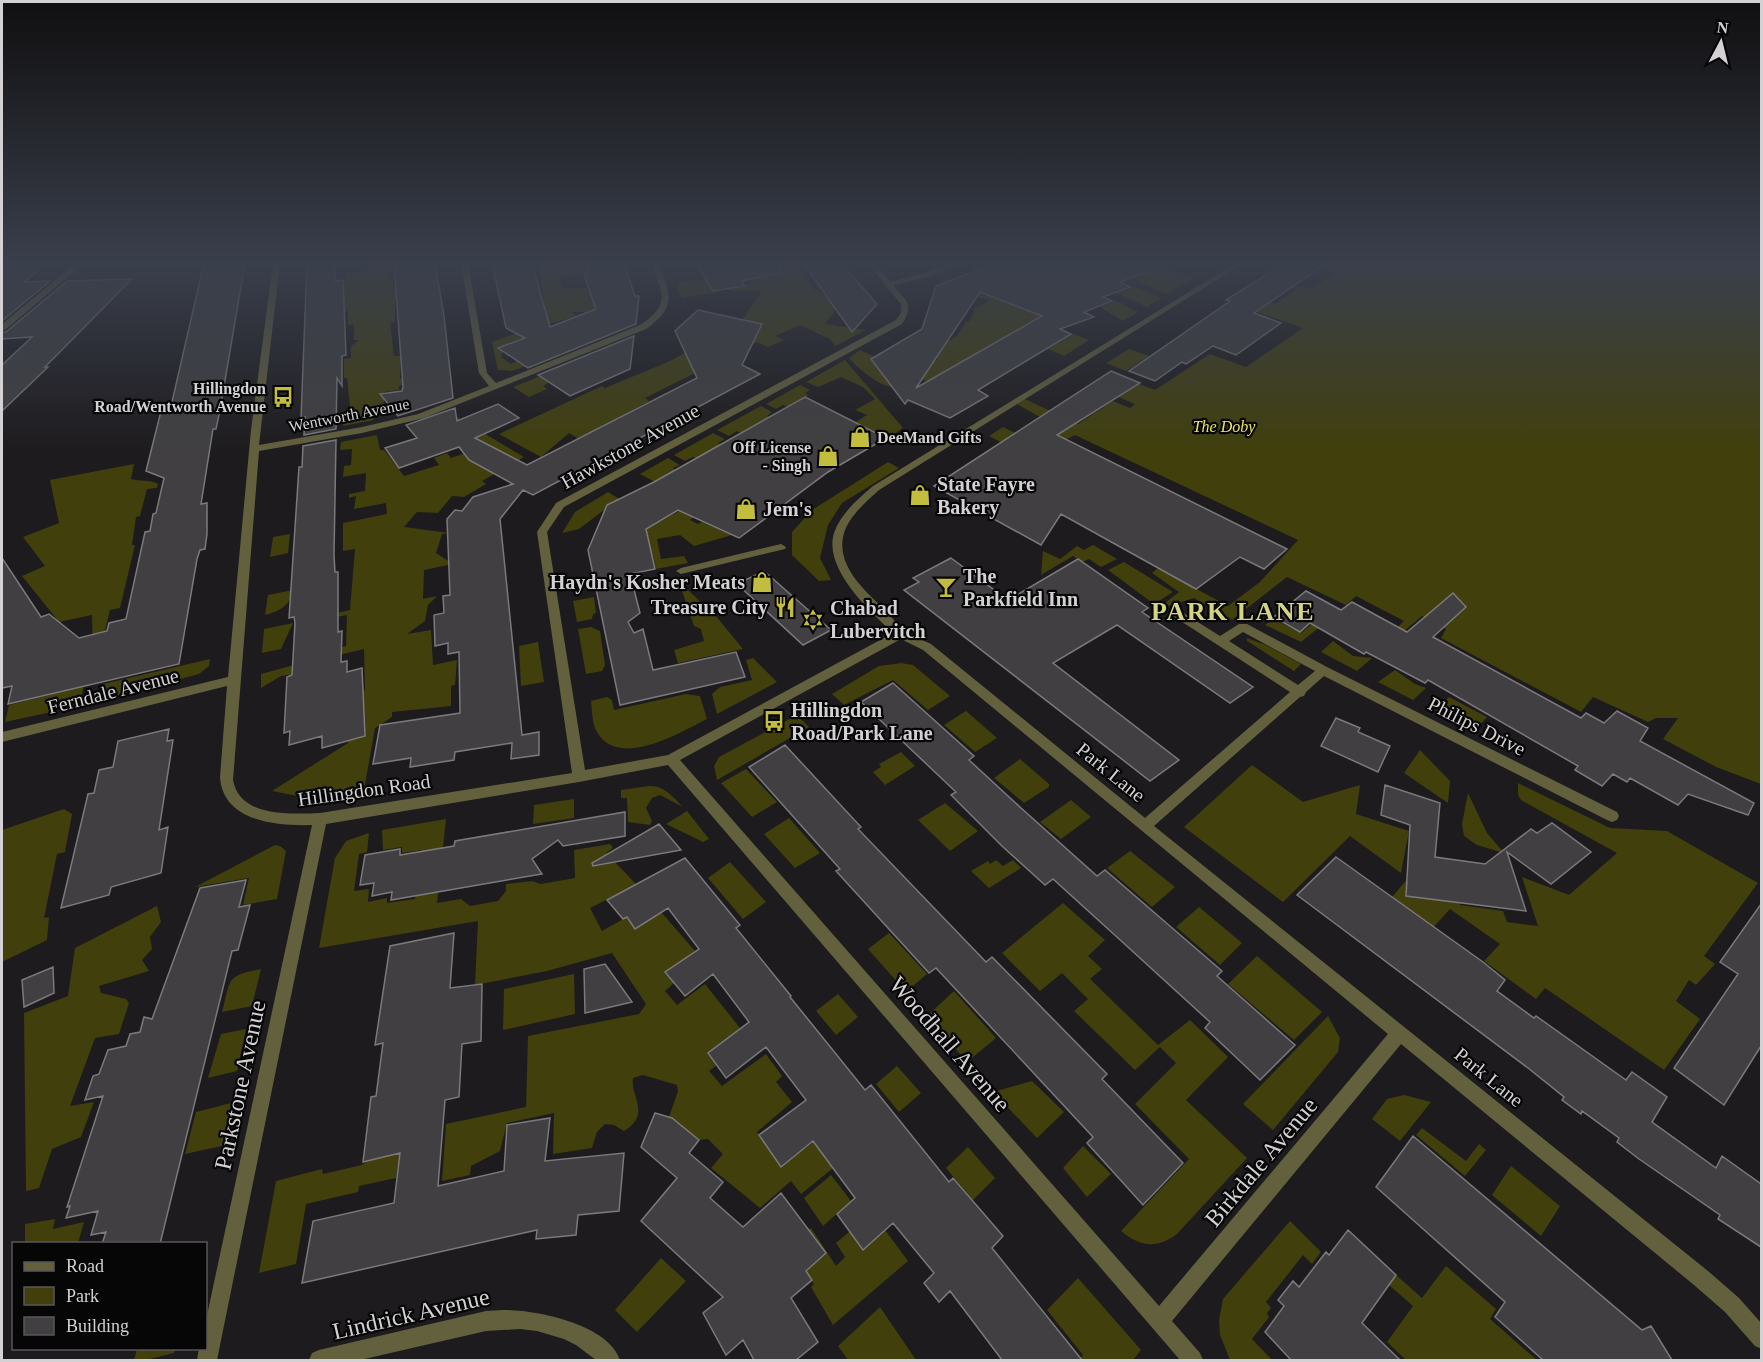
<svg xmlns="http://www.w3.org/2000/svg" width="1763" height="1362" viewBox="0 0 1763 1362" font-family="'Times New Roman',serif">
	<rect width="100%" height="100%" fill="#1d1b1d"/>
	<path fill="#413f0c" d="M366 263H392V269L388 270 389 277H393V288H399L404 301 395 302V322L390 323 394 356H401L400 379 426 375 399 386V390L384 392V403L374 407V420L343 426 342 417 351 415 347 378H344V359L351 358V346L359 340H354V324L348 325V311L344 312V295L336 296 337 285 344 284 347 274 367 271Z
		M533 263H581L585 273 558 278 562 288H586L589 294 599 292 594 312H571L577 316 549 324 537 306 545 305 538 266H534Z
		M741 263H796L814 290 819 289 826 298 835 297 837 308 825 324 866 330 835 346 830 339 800 325 775 336 784 340 768 347 757 342 645 398 649 401 579 439 569 433 541 457 499 434 602 386 605 388 670 361 740 323 762 291H726L754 283Z
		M1055 263H1124L1101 271 1053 312 1039 316 1049 320 930 383 917 377C912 380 905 385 899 386 884 392 858 368 849 358L860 350 911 374 938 359 927 353 957 336 966 322H969L975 310 973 309 992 300 973 297Z
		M1318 263H1761V784L1716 767 1663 739 1678 718H1656L1648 722 1593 697 1581 712 1441 638 1446 629 1422 616 1374 656 1368 654 1404 621 1356 596 1346 605 1287 577 1232 620 1194 598 1169 606 1165 603 1179 592 1152 573 1158 568 1228 606 1260 582 1298 540 1075 435 1031 458 989 436 1003 427 1029 440 1054 425 1017 404 1025 399 1078 424 1113 401 1130 408 1135 404 1116 396 1139 384 1155 390 1210 354 1246 367 1303 328 1257 312 1270 302 1275 304 1301 286 1311 289 1336 272 1315 265Z
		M1161 265 1193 279 1166 294 1132 278Z
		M709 278V284L719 292 682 298 676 283Z
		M1133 286 1161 298 1147 307 1116 293Z
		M1116 301 1138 312 1123 321 1100 307Z
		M533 327 523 338 505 345 501 357 511 364 519 360 526 366 512 371 498 370 492 342Z
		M1073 334 1089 340 1064 356 1048 349Z
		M1129 349 1149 356 1126 371 1106 363Z
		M845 360 903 428 888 438 856 422 867 415 855 410 875 399 863 387 841 377 818 387 806 382Z
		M551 372 554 379 543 386 547 389 529 397 513 387Z
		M800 385 810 390 805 393 809 395 788 407 783 405 776 409 766 404Z
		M761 406 772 412 767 416 769 417 742 434 737 431 729 436 717 430Z
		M450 413 524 457 482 481 486 484 464 497 452 496 438 513 417 512 404 527 449 533 442 534 436 553 453 564 424 570 423 599 437 596 428 605 425 621 407 634 431 630 433 665 457 660 455 685 451 686V706L392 712V717L375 728 364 790 308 798 272 791 348 743 354 693 365 690 364 649 326 658V652L346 646 347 615 299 624 297 622 350 610 355 549 343 551V523L387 514 386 503 354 509 356 496 349 498V494L365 491 366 473 343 477 344 466 351 465 352 449 340 450 341 442 377 435 380 450H384L404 476 439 465 434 458 447 453 451 458 480 448Z
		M713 433 725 439 718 443 723 445 699 459 693 457 685 461 674 455Z
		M668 458 680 465 673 468 676 471 655 482 640 474Z
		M888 462 899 468 842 503 828 525 820 558 831 580 819 581 792 555V532L812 510Z
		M134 464 131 479C141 482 149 479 158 484L157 488 147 489 140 516 136 517 132 545H135L120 608 110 610 101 646 93 648 92 615 59 622 22 576 45 566 23 537 59 523 50 480Z
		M608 492 628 504 608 507 579 529 562 533 575 512Z
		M694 503 704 509 690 520 698 524 702 522 732 535 694 546 680 535 657 539 661 559 684 556 688 563 656 569 653 555 643 557 644 513 659 522Z
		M290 534 288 553 270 557 273 537Z
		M1093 545 1117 559 1101 567 1089 559 1082 562 1073 556 1041 575 1043 551 1060 559 1077 546 1084 550Z
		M1124 562 1173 592 1154 604 1108 570Z
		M679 582 715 615 743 649 678 663 674 650 704 641 701 629 694 626Z
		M293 590C290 606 280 611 265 615L268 595Z
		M594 597 596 613 593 614 592 619 577 622 573 601Z
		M1330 609 1337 613 1301 642 1265 625 1274 619 1301 633Z
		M293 623 281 649 262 653 264 629Z
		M591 627 600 631 605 665 602 671 586 674 578 629Z
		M1247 638 1266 645 1301 664 1294 671 1247 641Z
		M1333 641 1353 656 1372 658 1357 671 1321 652Z
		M538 642 544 682 521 686 519 646Z
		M753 658 777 682 717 714 712 694 720 687 752 680 746 660Z
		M210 659 209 666 199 674 98 701 103 684Z
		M901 663 913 665 950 696 928 710 893 680 844 705 832 694 879 666Z
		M294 665V674L281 676 261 688V674Z
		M1395 670 1415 684 1426 688 1413 700 1378 682Z
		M87 672 79 706 5 722 9 705 50 695 55 681Z
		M686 694 700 696 707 719C681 732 619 770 597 732 592 724 592 710 591 701L607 697 612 700 614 710Z
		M1449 697 1487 717 1474 731 1435 711Z
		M966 711 997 738 975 752 944 725Z
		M797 715 809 727 717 780 714 766 719 757Z
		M1420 750 1450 781 1448 803 1404 773Z
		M901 752 915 766 885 785 873 772 881 767 879 764Z
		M1020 759 1049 784V787L1024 803 994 778Z
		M1252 765 1303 802 1360 785 1356 814 1409 831 1401 873 1350 836 1283 902 1184 827Z
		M746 769 777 802 752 817 721 783Z
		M1518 783 1610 828 1667 831 1758 883 1704 956 1715 964 1696 985 1689 980 1676 1001 1700 1019 1664 1070 1545 988 1536 999 1484 961 1500 944 1450 909 1430 931 1388 902 1408 878 1454 885 1460 905 1503 911 1507 922 1538 926 1522 877 1569 895 1617 853 1521 800 1518 795Z
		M649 786C664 785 673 797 683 807L660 795 652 798 646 808 652 821 650 825 628 822 627 798H621V790Z
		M1468 793 1487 833 1504 853 1477 845 1464 836 1462 824Z
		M574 799V818L533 824 534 805Z
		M1071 800 1091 817 1061 839 1040 822Z
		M945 803 978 831 950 851 918 820Z
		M64 809 72 814 65 852 57 854 44 918 49 917 47 940 2 962V830Z
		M687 811 709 839 703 842 666 824Z
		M789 818 820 853 795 868 764 834Z
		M446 819 437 903 461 899 470 906 498 901 506 891V884L532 881 541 884 575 878 574 850 610 844 613 848 606 853 636 884 619 898 616 895 590 908 602 931 627 917 635 929 661 912 695 951 666 972 674 983 665 991 677 1005 705 984 740 1028 708 1053 717 1065 709 1071 722 1086 766 1054 782 1076 776 1082 792 1102 757 1132 781 1166 814 1142 838 1164 801 1194 791 1181 760 1208 711 1168 723 1154 708 1139 699 1140 669 1117 678 1091 677 1085 643 1075 633 1078C630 1097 652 1114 624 1131L614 1125 605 1124 597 1132 592 1148 553 1154 554 1113 507 1123 500 1151 471 1166 470 1175 442 1181 446 1124 526 1107 528 1036 639 1014 646 1004 612 953 547 971 475 985 478 921 319 948 335 858 346 841 369 833 367 852 359 854 354 891 369 889 368 902 387 898V903L415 899 422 850 402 853V847L383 850 382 830Z
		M275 845 280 846 286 851 277 899 243 905 249 878 195 887Z
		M1130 851 1175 887 1152 907 1107 868Z
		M996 860 1003 866 1013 860 1021 868 989 888 971 871 988 861 990 864Z
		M730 862 766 902 743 919 708 878Z
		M1063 903 1105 940 1088 956 1102 969 1090 979 1158 1045 1190 1020 1228 1057 1186 1100 1247 1158 1177 1234C1157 1249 1140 1247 1121 1231L1189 1159 1135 1104 1176 1063 1160 1047 1135 1070 1074 1011 1088 999 1062 973 1040 991 1002 953Z
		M157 906 161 922 150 937 152 949 142 960 149 971 99 986 101 993 126 999 129 1003 119 1034 95 1038 70 1106 94 1102 81 1137 52 1149 39 1188 26 1191 24 1013 68 996 75 948Z
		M1199 907 1242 943 1220 965 1176 927Z
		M889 933 927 974 906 992 868 949Z
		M1257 956 1322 1012 1294 1040 1228 984Z
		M261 969 252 1006 222 1012C231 979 225 976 261 969Z
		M574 974 575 1014 503 1030 504 989Z
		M954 991 996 1038 967 1062 927 1016Z
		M838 994 858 1017 836 1035 816 1011Z
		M1328 1016 1340 1038 1338 1052 1273 1130 1243 1104Z
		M246 1029 237 1071 208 1078 221 1034Z
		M897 1066 921 1093 899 1112 876 1084Z
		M1032 1081 1064 1112 1037 1138 993 1092Z
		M1404 1095 1431 1102 1400 1141 1372 1119 1387 1099Z
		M231 1103 222 1146 185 1154 196 1112Z
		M1422 1128 1466 1161 1479 1144 1486 1150 1465 1176 1416 1135Z
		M402 1135 396 1178 359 1186 358 1192 306 1204 296 1264 259 1273 276 1181 322 1169 323 1174 362 1165Z
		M1083 1146 1111 1174 1087 1197 1063 1168Z
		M968 1147 995 1178 973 1200 946 1168Z
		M1511 1166 1560 1206 1541 1236 1492 1195Z
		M831 1175 851 1201 823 1226 804 1198Z
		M55 1219 53 1229 84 1222 78 1243H25V1224Z
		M1290 1221 1321 1252 1312 1264 1303 1255 1266 1302 1271 1308 1267 1313 1269 1317 1252 1339 1272 1360H1230L1220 1335 1219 1320 1223 1299Z
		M811 1228 836 1266 845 1257 836 1243 850 1231 885 1230 908 1261 833 1325 811 1287 814 1284 790 1245Z
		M661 1258 686 1281 637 1332 615 1310Z
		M1446 1266 1496 1309 1490 1319 1537 1360H1406L1387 1342 1413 1306 1389 1285 1396 1275 1422 1298Z
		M1078 1278 1141 1350 1133 1360H1079L1083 1355 1047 1310Z
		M880 1307 916 1360H848L838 1346Z
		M137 1349V1348L175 1349 174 1353 146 1360H134Z"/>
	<path fill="#413f41" stroke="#7b797b" stroke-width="1.5" fill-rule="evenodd" d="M2 263H48L24 282 50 281 2 321Z
		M204 263H245L220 410 216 429H213L201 504 207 503V534L205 549 200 550 197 559 179 664 8 704 12 686 2 688V558L41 617 49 614 79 638 107 631 109 623 126 619 145 532 150 531 153 514 156 513 164 478 146 471 162 407 170 405 172 402Z
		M307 263H335V281L343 280 346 355 342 356V386L337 378 336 429 304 435 305 417 301 418Z
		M394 263H435L444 316 453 398 398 416 380 394 402 391 403 387Z
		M492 263H522L524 268 533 267 550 327 596 309 584 275 587 274V263H624L635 296H639L636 324 528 368 498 348 525 338 506 328Z
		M696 263H779L780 273 742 281 745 286 713 291Z
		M803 263H841L877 304 852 332Z
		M995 263H1165V265L1120 282 1130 287 1103 297 1112 301 1084 312 1094 317 1060 329 1071 334 978 390 988 396 950 418 908 400 905 404 871 359 922 329 936 286ZM980 292 1042 316 916 388Z
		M1285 263H1327L1254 313 1281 323 1236 355 1213 346 1186 364 1182 362 1155 381 1129 371 1230 301 1226 300Z
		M132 279 45 367H48L2 411V365L32 337 2 339V332H6L67 281Z
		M698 310 762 324 742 365 760 374 533 495 523 490 500 519 522 735 539 732V755L511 759 512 743 455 752 454 760 410 767 411 758 373 764 380 725 460 713 459 652 448 654V643L435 646 434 615 444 613 443 596 450 595 447 519 455 510 462 511 473 497 513 484 469 460 459 447 399 468 385 448 417 438 406 425 455 408 457 421 498 404 519 418 475 438 527 465 697 378 675 331Z
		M634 336 630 369 570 396 538 375Z
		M1111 371 1140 383 1057 435 1287 549 1264 569 1240 557 1196 589 1061 514 1041 545 934 486Z
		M805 397 886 438 828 472 739 538 678 510 646 529 655 569 630 574 640 613 628 622 634 633 643 629 653 670 736 652 745 677 620 705 588 550 607 505 654 482Z
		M336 440 334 555 335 572H338V632L342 631 341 662 347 661V672L362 668 365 736 322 748V736L289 745 290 731 284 733 287 677 292 675 295 623 294 617 289 618 299 467H302L303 446Z
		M951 558 1008 600 1078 559 1148 608 1142 612 1253 687 1230 703 1117 625 1053 663 1179 760 1150 781 904 590 919 582 913 578Z
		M764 571 831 630 803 645 737 584Z
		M1306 591 1341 610 1352 602 1407 632 1453 593 1466 607 1433 637 1581 718 1586 713 1604 723 1617 711 1648 728 1640 741 1754 803 1748 815 1688 794 1678 805 1630 778 1627 782 1613 774 1602 786 1575 770 1578 766 1428 680 1425 683 1366 652 1364 654 1310 623 1300 632 1274 617Z
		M893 683 974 756 969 760 1021 808 1097 876 1105 870 1171 927 1222 971 1217 976 1295 1045 1260 1080 1205 1028 1210 1022 1118 938 1053 879 1045 885 1003 847 951 795 956 792 861 702Z
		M1336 718 1360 728 1358 732 1390 746 1378 772 1321 746Z
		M169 729 167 741 173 740 159 830 168 827 161 873 111 887 109 895 61 908 88 794 94 793 99 770 113 767 118 741Z
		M785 745 861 827 858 829 986 962 992 957 1107 1074 1102 1079 1183 1163 1143 1205 1087 1143 1093 1137 936 968 929 973 836 871 840 869 749 767Z
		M1385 785 1440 803 1435 857 1485 864 1531 829 1537 833 1552 823 1591 852 1551 884 1507 852 1526 911 1406 896 1410 825 1381 815Z
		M625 812V836L563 846 558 840 532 859 542 874 391 900 392 892 372 896 374 883 360 885 365 855 400 849V855L454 846 455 841Z
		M659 824 681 850 593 866 592 863Z
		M1336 857 1483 962 1505 980 1497 991 1534 1018 1536 1016 1626 1080 1632 1072 1667 1097 1652 1122 1716 1168 1722 1156 1761 1184V1247L1718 1219 1720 1215 1639 1159 1617 1142 1619 1138 1582 1111 1581 1114 1562 1100 1564 1097 1528 1068 1297 895Z
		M685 858 740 925 736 928 791 996 790 997 865 1090 871 1085 949 1182 953 1178 1003 1236 992 1248 1082 1360H1002L950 1291 939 1302 924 1283 934 1273 893 1223 863 1250 837 1214 855 1198 813 1141 781 1167 759 1135 806 1100 766 1047 726 1078 708 1053 749 1022 713 974 685 996 665 972 699 949 668 908 635 929 627 917 623 919 607 900Z
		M246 880 239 907 250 905 238 950 232 951 160 1244H102L106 1232 91 1235 98 1211 66 1218 70 1206 67 1207 103 1096 85 1100 93 1076 99 1074 108 1050 126 1046 130 1034 140 1032 144 1017 152 1019 200 888Z
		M1761 904V1046L1724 1105 1674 1068 1738 974 1720 962Z
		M454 933 450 988 482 984 481 1041 462 1044 459 1097 445 1100 438 1186 504 1171 507 1125 550 1118 545 1161 624 1153 619 1211 578 1215 576 1235 536 1239 537 1230 302 1283 313 1221 394 1203 400 1153 363 1162 371 1097 376 1096 383 1043 375 1045 390 946Z
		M605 964 632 1002 585 1013 584 969Z
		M53 967 54 993 24 1007 22 980Z
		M655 1113 672 1118 699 1140 689 1153 723 1182 710 1198 743 1227 781 1193 826 1253 806 1271 812 1280 791 1298 818 1342 796 1360H754L743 1340 726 1355 703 1313 723 1297 641 1221 677 1178 641 1147Z
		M1413 1136 1642 1330 1651 1326 1672 1360H1543L1495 1317 1505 1302 1376 1187Z
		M1348 1230 1396 1275 1362 1323 1400 1360H1291L1265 1332 1284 1306 1278 1300 1293 1281 1299 1287 1326 1252 1329 1255Z"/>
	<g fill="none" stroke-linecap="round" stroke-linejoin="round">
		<path fill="#63613d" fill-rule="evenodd" d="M76 263H84L5 330H2V324Z
			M273 263H280L259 445 362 427 418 414 489 386 479 373 461 263H468L487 373 496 383 640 325C671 305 663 293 651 263H658C671 294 677 307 646 329L424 418 362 433 259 451 233 780C240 818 291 814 320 813L572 773 537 532 556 503 896 320 901 313V304L867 263H874L890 282 924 273 951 263H961L929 277 893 285C906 301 915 304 902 324L564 507 547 532 585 770 668 755 893 633C870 611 823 569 834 533 841 513 858 499 873 486L1236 263H1244L879 490C866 502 850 515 844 533 835 564 863 589 883 608 891 616 897 625 906 631 914 637 923 640 931 644L1145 818 1290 692 1173 616 1171 613 1177 609 1220 636 1239 624H1247L1327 667 1617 812 1619 816 1617 820 1612 822 1607 820 1324 676 1306 692 1304 696 1300 697 1154 826 1708 1271 1739 1298 1762 1324V1349L1755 1346 1725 1312 1694 1285 1401 1044 1172 1321 1200 1353 1203 1360H1180L668 765 579 782 326 824 217 1360H197L199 1348H206V1320L312 825C277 826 223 822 220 777L227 686 2 742V732L228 677 251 430ZM1243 632 1315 671 1298 685 1229 641ZM901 639 923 650 1388 1034 1159 1306 680 760Z
			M781 544 786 547 785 549 681 574 676 571 681 568Z
			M503 1310C536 1310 608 1324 620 1360H596L576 1345 564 1339 537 1331 520 1329 486 1331 360 1360H309L312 1353 319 1350 486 1311Z"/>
	</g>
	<linearGradient id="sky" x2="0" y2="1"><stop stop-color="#100f10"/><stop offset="0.58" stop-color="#3a3f4c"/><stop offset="1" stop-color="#3a3f4c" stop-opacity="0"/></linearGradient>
	<rect width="1763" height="454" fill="url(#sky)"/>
	<defs>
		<symbol id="bus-bare" viewBox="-9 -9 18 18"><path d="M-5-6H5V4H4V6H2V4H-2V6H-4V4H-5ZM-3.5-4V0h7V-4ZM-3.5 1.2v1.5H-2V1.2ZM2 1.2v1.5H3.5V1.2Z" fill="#c3bd3f" stroke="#070607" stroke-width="2.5" paint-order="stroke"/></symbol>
		<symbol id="shop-bare" viewBox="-9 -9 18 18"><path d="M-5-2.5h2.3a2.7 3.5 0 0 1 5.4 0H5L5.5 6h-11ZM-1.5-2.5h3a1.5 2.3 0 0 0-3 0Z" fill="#c3bd3f" stroke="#070607" stroke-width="2.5" paint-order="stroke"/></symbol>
		<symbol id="bar-bare" viewBox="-9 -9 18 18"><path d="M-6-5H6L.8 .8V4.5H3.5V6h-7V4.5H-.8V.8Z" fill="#c3bd3f" stroke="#070607" stroke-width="2.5" paint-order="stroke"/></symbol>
		<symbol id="restaurant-bare" viewBox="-9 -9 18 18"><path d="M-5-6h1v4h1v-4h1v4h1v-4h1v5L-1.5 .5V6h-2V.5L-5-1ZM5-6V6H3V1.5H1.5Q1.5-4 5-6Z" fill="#c3bd3f" stroke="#070607" stroke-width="2.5" paint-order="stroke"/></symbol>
		<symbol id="synagogue-bare" viewBox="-9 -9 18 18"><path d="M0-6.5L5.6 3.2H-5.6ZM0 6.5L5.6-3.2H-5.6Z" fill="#c3bd3f" stroke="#070607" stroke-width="2.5" paint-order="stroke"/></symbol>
	</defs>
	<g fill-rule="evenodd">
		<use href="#bus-bare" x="268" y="382" width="30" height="30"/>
		<use href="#shop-bare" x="845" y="422" width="30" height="30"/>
		<use href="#shop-bare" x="813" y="441" width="30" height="30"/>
		<use href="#shop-bare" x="905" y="480" width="30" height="30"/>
		<use href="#shop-bare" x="731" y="494" width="30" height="30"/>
		<use href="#shop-bare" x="747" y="567" width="30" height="30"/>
		<use href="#bar-bare" x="931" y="572" width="30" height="30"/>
		<use href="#restaurant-bare" x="770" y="592" width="30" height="30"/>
		<use href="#synagogue-bare" x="798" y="605" width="30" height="30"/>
		<use href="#bus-bare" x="759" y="706" width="30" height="30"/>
	</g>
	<g text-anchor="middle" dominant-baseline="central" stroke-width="4.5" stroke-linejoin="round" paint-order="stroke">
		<g font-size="16" font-weight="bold" fill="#d3d1d3" stroke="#070607" text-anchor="end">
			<text x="266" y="388">Hillingdon<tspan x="266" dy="18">Road/Wentworth Avenue</tspan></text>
			<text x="877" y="437" text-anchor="start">DeeMand Gifts</text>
			<text x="811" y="447">Off License<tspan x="811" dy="18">- Singh</tspan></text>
		</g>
		<g font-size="16" fill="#d3d1d3" stroke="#070607">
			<text transform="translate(349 415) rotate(-11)">Wentworth Avenue</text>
		</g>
		<g font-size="16" font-style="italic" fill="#ebe665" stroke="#070607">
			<text x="1224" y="426">The Doby</text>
		</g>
		<g font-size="20" fill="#d3d1d3" stroke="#070607">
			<text transform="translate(630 446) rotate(-29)">Hawkstone Avenue</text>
			<text transform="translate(113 691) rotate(-14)">Ferndale Avenue</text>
			<text transform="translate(1477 726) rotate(27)">Philips Drive</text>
			<text transform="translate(1111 772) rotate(39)">Park Lane</text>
			<text transform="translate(364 790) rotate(-8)">Hillingdon Road</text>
			<text transform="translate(1489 1077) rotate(39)">Park Lane</text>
		</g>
		<g font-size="20" font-weight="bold" fill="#d3d1d3" stroke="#070607" text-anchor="start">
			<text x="937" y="484">State Fayre<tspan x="937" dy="23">Bakery</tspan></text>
			<text x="763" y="509">Jem's</text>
			<text x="963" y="576">The<tspan x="963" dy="23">Parkfield Inn</tspan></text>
			<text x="745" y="582" text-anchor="end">Haydn's Kosher Meats</text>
			<text x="768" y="607" text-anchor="end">Treasure City</text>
			<text x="830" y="608">Chabad<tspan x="830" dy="23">Lubervitch</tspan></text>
			<text x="791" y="710">Hillingdon<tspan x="791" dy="23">Road/Park Lane</tspan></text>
		</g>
		<g font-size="24" fill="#d3d1d3" stroke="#070607">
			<text transform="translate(950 1044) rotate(49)">Woodhall Avenue</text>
			<text transform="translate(240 1085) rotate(-78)">Parkstone Avenue</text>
			<text transform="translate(1261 1162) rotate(-50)">Birkdale Avenue</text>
			<text transform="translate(411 1314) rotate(-13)">Lindrick Avenue</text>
		</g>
		<g font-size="26" font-weight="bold" letter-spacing="1.5" fill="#d5d384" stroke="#070607">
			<text x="1233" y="611">PARK LANE</text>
		</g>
	</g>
	<rect width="1763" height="1362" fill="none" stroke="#d3d1d3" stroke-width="6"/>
	<rect x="12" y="1242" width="195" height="108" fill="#070607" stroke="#595759" stroke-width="1.5"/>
	<rect x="24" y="1262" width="30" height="9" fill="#63613d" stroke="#595759" stroke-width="1.5"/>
	<text x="66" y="1272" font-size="18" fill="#d3d1d3">Road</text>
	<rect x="24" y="1287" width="30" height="18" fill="#413f0c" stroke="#595759" stroke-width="1.5"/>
	<text x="66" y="1302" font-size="18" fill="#d3d1d3">Park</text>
	<rect x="24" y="1317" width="30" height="18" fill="#413f41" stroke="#595759" stroke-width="1.5"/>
	<text x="66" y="1332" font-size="18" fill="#d3d1d3">Building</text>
	<g transform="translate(1721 42) rotate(7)" stroke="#070607" stroke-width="4.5" paint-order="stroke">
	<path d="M0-4.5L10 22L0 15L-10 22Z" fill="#d3d1d3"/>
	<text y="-9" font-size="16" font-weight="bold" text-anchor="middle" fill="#d3d1d3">N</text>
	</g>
</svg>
